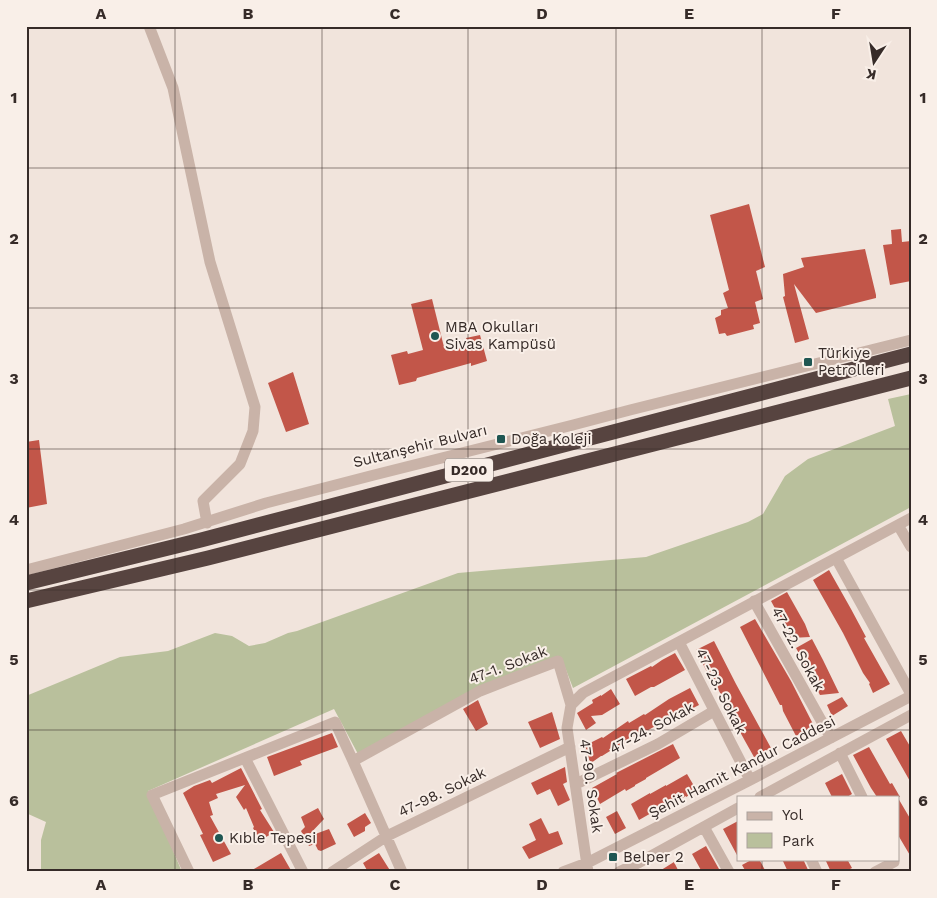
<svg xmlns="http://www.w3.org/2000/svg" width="937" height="898" viewBox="0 0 937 898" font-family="'Work Sans',sans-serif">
	<rect width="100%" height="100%" fill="#f1e4dc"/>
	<path fill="#b9c09c" d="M911 394V507L573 688 561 657 358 754 334 709 148 791 182 872H41V840L46 822 26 813V696L120 657 168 651 215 633 232 636 249 646 265 643 288 633 297 631 458 573 646 557 748 522 763 514 785 476 808 459 895 426 888 399Z"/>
	<path fill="#c25649" d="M749 204 765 267 756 271 763 299 755 302 760 323 753 325 754 329 727 336 725 333 719 334 715 318 721 315V310L728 308 723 293 729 290 710 215Z
		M901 229 902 242 911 241V281L890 285 883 245 892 244 891 230Z
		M865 249 876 295V298L816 313 794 284 809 339 795 343 783 297 785 296 783 274 804 267 801 258Z
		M432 299 444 347 467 341 466 338 480 335 487 361 471 366V363L417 378 416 381 399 385 391 355 407 351 408 354 423 350 411 304Z
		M293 372 309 424 286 432 268 383Z
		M39 440 47 504 26 508V442Z
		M829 570 851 609 866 637 864 638 890 684 873 693 869 684 870 683 863 673 843 633 813 580Z
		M787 592 805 624 810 637 791 638 771 601Z
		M755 619 791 681 814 726 796 736 783 711 782 705H780L740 627Z
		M812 639 823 660 839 693 820 695 810 676 811 675 796 648Z
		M714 641 736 684 771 748 758 756 754 757 745 741 733 719H734L718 689 715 688 696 650Z
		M675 653 685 670 654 687H651L635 696 626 679 651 666 652 667 662 660Z
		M690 688 699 705 670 720H666L643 733 642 732 621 746 609 749 610 751 602 756H601L591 763 582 747 602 737 603 738 628 721 629 723 644 714 645 715 669 699Z
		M611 689 620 704 602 715 591 716 596 723 586 730 577 713 593 703 592 700 601 695V696Z
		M842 697 848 706 832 716 827 705Z
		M478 700 488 724 476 731 463 709Z
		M552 712 560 739 540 748 528 722Z
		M901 731 911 748V783L886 739Z
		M332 733 338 747 300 761 302 765 274 776 267 757Z
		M673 744 680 758 646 778V779L635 785V786L626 791 625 789 600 804 592 788 617 774 616 773Z
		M869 747 890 784 892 783 900 797H877L871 788 853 755Z
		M565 767 567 782 563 784 570 800 558 806 550 789 537 795 531 783Z
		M241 768 262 809 260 810 274 832 260 841 253 828 254 827 246 808 244 810 236 797 245 785 216 794 218 798 209 802 213 815 210 816 231 854 213 862 200 835 203 834 183 793 194 786 210 780 212 783Z
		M687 774 697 791 686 797V796L668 806 660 808 639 820 631 804 650 793V794L666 785V786Z
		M842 774 852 794 847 797H832L825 783Z
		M898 798 911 820V857L898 835Z
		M318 808 324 819 307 837 329 829 336 844 321 851 318 850 315 844 309 846 301 831 305 827 301 817Z
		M617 811 626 828 615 834 606 817Z
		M365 813 371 823 365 827V831L354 837 347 824Z
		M541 818 549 834 558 831 563 844 529 859 522 847 536 840 529 824Z
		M738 821V857L723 829Z
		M706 846 719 869 713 872H702L692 854Z
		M281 853 292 872H249Z
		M379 853 391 872H368L363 863Z
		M753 859H759L766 872H746L742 865Z
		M782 859H803L809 872H788Z
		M825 859H847L852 868 844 872H831Z
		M674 862 679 872H658Z"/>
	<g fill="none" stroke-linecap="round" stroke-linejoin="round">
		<path stroke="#c9b3a8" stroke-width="11" d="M149 26 173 88 210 262 255 407 253 431 240 464 203 501 207 523
			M898 525 911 547
			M836 558 911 694
			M26 570 184 529 266 503 374 475 573 425 630 410 911 340
			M754 601 831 738
			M679 642 750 780
			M571 705 567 728 588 872
			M840 753 862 797
			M245 758 303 872
			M353 761 402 872
			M576 784 658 744 714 711
			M760 797 911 715
			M704 827 729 872
			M811 859 817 872
			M189 872 152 795 335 722 353 761 480 691 558 661 571 705 583 693 911 518
			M332 872 387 836 570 747
			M563 872 587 863 750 780 911 696
			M619 872 640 862 738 808
			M875 872 894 862"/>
		<path stroke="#574440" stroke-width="15" d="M26 583 201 540 911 354
			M26 601 208 558 911 378"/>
	</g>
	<path fill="none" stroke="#362b28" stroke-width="1" stroke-opacity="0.55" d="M175 26V872M322 26V872M468 26V872M616 26V872M762 26V797M26 168H911M26 308H911M26 449H911M26 590H911M26 730H911M762 859V872"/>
	<g fill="#1f5652" stroke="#f9efe8" stroke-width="2">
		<circle cx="435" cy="336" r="5"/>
		<rect x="803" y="357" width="10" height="10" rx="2.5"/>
		<rect x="496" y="434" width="10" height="10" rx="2.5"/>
		<circle cx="219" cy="838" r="5"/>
		<rect x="608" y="852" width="10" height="10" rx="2.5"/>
	</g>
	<g text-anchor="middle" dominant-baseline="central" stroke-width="4" stroke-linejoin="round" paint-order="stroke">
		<rect fill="#f9efe8" stroke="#706662" stroke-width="1" x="445" y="458.5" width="48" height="23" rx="4"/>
		<g font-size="14" font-weight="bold" fill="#362b28">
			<text x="469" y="470">D200</text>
		</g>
		<g font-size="15" fill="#362b28" stroke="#f9efe8" text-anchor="start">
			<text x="445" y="327">MBA Okulları<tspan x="445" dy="17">Sivas Kampüsü</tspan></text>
			<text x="818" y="353">Türkiye<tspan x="818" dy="17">Petrolleri</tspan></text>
			<text x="511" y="439">Doğa Koleji</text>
			<text x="229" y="838">Kıble Tepesi</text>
			<text x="623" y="857">Belper 2</text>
		</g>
		<g font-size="15" fill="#362b28" stroke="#f9efe8">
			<text transform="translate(420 446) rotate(-14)">Sultanşehir Bulvarı</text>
			<text transform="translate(798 649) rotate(61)">47-22. Sokak</text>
			<text transform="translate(508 665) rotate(-21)">47-1. Sokak</text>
			<text transform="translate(721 691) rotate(63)">47-23. Sokak</text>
			<text transform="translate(652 728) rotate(-28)">47-24. Sokak</text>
			<text transform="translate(742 767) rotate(-27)">Şehit Hamit Kandur Caddesi</text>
			<text transform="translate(591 786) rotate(82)">47-90. Sokak</text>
			<text transform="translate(442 792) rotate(-26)">47-98. Sokak</text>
		</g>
	</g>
	<rect width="937" height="898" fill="none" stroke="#f9efe8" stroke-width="55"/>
	<rect x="737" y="796" width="162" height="65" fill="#f9efe8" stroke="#aba19b"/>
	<rect x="747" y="812" width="25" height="8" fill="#c9b3a8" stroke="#aba19b"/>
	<text x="782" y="820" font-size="15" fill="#362b28">Yol</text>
	<rect x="747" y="833" width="25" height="15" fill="#b9c09c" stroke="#aba19b"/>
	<text x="782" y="846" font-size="15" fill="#362b28">Park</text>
	<g transform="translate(874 62) rotate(192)" stroke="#f9efe8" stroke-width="4" paint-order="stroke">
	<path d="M0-4L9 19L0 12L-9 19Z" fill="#362b28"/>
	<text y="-8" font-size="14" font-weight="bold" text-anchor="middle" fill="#362b28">K</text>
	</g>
	<rect x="28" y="28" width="882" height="842" fill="none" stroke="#362b28" stroke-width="2"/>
	<g font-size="16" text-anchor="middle" font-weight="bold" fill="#362b28">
		<text x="101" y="19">A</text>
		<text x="248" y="19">B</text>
		<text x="395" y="19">C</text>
		<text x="542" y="19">D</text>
		<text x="689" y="19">E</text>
		<text x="836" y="19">F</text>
		<text x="14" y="103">1</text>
		<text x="923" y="103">1</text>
		<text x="14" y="244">2</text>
		<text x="923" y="244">2</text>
		<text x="14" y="384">3</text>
		<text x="923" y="384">3</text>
		<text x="14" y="525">4</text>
		<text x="923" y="525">4</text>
		<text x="14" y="665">5</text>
		<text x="923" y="665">5</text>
		<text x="14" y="806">6</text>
		<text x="923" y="806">6</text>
		<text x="101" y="890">A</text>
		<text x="248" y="890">B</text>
		<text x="395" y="890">C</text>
		<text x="542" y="890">D</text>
		<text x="689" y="890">E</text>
		<text x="836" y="890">F</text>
	</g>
</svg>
